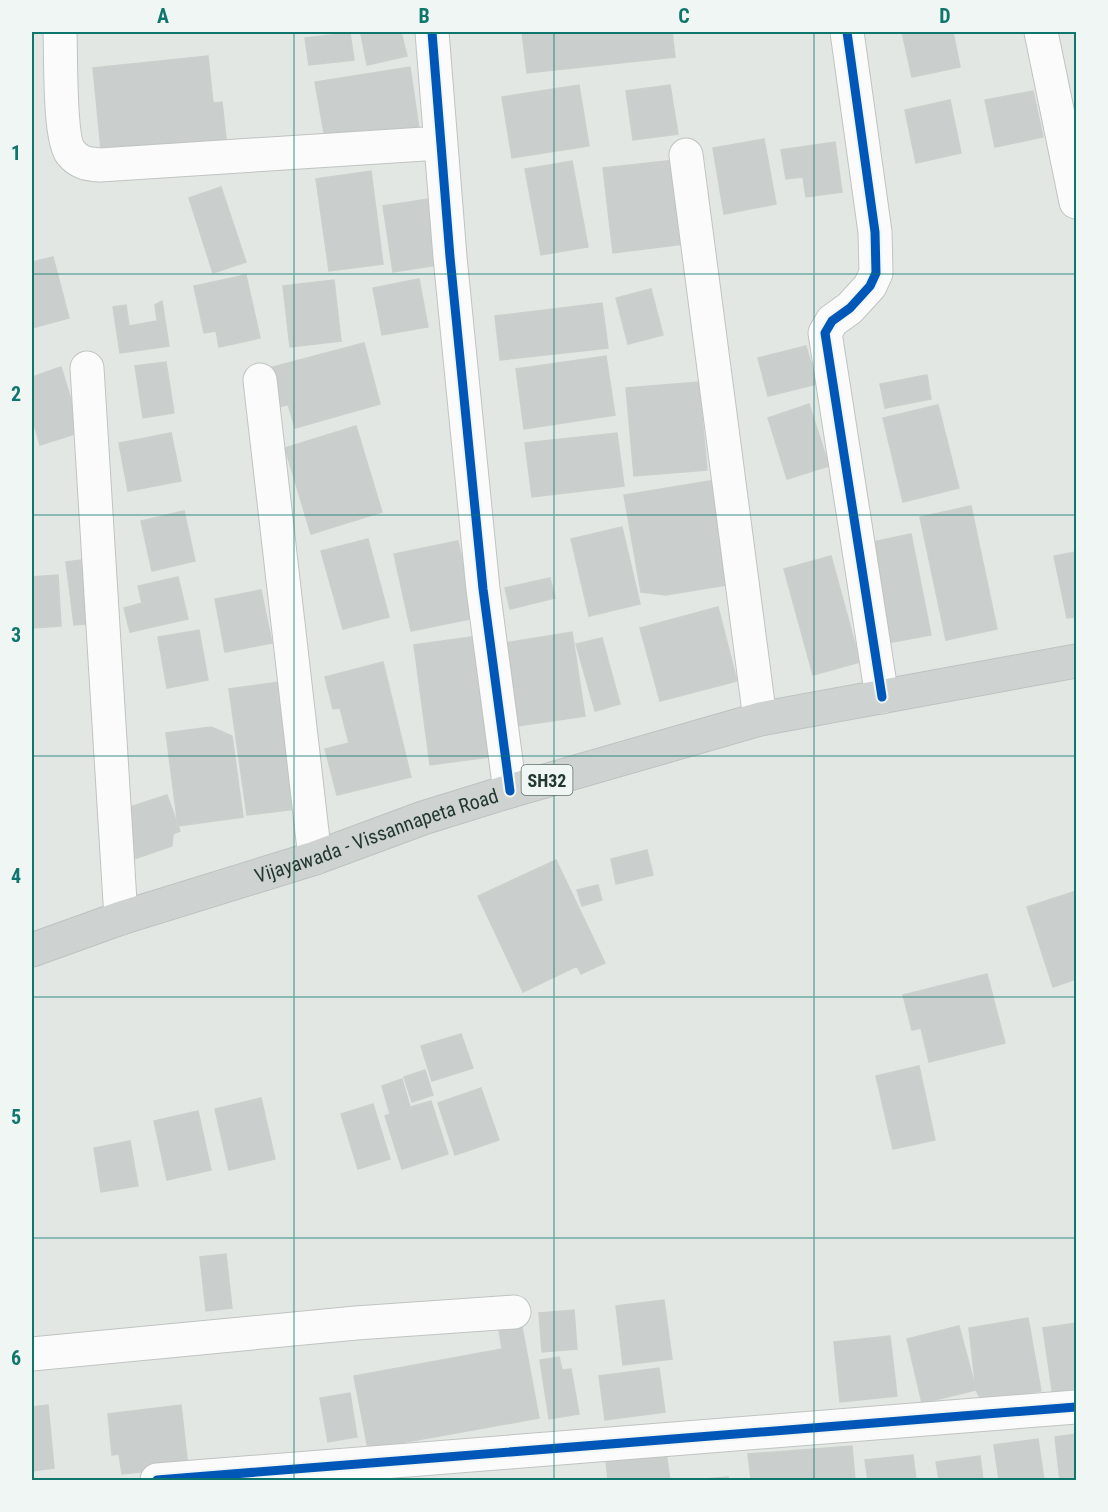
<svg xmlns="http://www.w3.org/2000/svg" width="1108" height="1512" viewBox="0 0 1108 1512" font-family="'Roboto Condensed',sans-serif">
	<rect width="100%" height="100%" fill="#e2e7e4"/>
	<path fill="#cacecc" stroke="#cbd0cd" stroke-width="1.5" d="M370 32H401L407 56 367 65 361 34Z
		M522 32H672L675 57 527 73Z
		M902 32H953L960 67 912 77Z
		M350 33 354 60 309 65 305 38Z
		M208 56 213 103 222 102 227 147 102 159 93 68Z
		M410 67 419 129 326 144 315 82Z
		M579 85 589 146 512 158 502 97Z
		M670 85 678 134 633 140 626 91Z
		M1033 91 1043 137 995 147 985 100Z
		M950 100 961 153 916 163 905 110Z
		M764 139 776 204 724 214 713 148Z
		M835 142 842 192 806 197 803 177 786 179 781 150Z
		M675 160 684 244 613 253 603 168Z
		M572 161 588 247 541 255 525 169Z
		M371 171 383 264 329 271 316 179Z
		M221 187 246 262 213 273 189 198Z
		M428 199 438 265 393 272 383 206Z
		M53 257 69 318 32 328V262Z
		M246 275 260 338 219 347 216 331 204 333 194 286Z
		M419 279 428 327 382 335 373 288Z
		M334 280 341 341 290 347 283 286Z
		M651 289 663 335 628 344 616 298Z
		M162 301 169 346 120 353 113 307 126 305 129 326 157 321 155 305Z
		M602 303 608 348 500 360 495 316Z
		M364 343 380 404 295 428 288 404 280 407 269 368Z
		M806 346 817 384 768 396 758 358Z
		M606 356 615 415 524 429 516 369Z
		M166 362 174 413 143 418 135 366Z
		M61 367 81 432 40 445 32 417V377Z
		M927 375 931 399 885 408 880 384Z
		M699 382 707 470 634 476 626 388Z
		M809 404 829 466 787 479 768 418Z
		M938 405 959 488 903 502 883 418Z
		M356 426 382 512 311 534 285 448Z
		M171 433 181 481 128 491 119 443Z
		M617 433 624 486 532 497 525 443Z
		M715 480 733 584 666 595 641 592 624 495Z
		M971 506 997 629 946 640 920 517Z
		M184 511 195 561 152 571 141 521Z
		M622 527 640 604 589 616 571 539Z
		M911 534 931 635 888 643 868 543Z
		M368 539 389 617 343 629 321 551Z
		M458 541 475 618 411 631 394 554Z
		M1076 552V617L1067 618 1054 556Z
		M831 556 860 662 813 675 784 569Z
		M89 559 97 623 74 625 66 562Z
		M58 575 61 626 32 628V577Z
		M178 577 188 619 130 632 124 608 142 603 138 586Z
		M550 578 555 598 510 609 505 588Z
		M261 590 272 643 225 652 215 599Z
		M718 607 737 681 660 701 640 628Z
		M199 630 208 680 167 688 158 637Z
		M572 632 585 716 518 726 505 643Z
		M478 636 496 756 430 765 414 645Z
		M602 638 620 704 595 711 576 644Z
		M383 662 411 777 337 795 325 749 349 743 340 708 333 709 325 677Z
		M286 681 304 808 247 815 229 689Z
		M211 727 232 736 243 817 178 826 166 733Z
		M167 795 180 831 173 834 172 846 134 859 118 811Z
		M647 850 653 875 616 884 611 859Z
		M556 860 605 963 581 974 577 966 523 992 478 896Z
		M598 885 602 900 582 906 577 890Z
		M1076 891V979L1053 987 1027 907Z
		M987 974 1005 1043 929 1062 921 1028 912 1030 903 995Z
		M461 1034 473 1068 432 1081 421 1046Z
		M919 1066 935 1140 893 1149 876 1076Z
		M425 1070 433 1095 412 1102 404 1077Z
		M402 1079 410 1107 431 1101 448 1154 402 1169 385 1116 390 1114 382 1086Z
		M481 1088 499 1140 455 1155 438 1103Z
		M261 1098 275 1159 229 1170 215 1109Z
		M373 1104 390 1159 358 1169 341 1114Z
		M198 1111 211 1170 167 1180 154 1121Z
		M130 1141 138 1186 101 1192 94 1148Z
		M226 1254 232 1308 206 1311 200 1257Z
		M664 1300 672 1359 623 1365 616 1306Z
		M574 1310 577 1349 542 1352 539 1313Z
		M1028 1318 1041 1391 982 1401 976 1390 969 1328Z
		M1076 1323V1393L1053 1397 1043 1328Z
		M959 1326 976 1390 922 1403 907 1339Z
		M522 1327 539 1418 368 1449 354 1376 502 1349 499 1330Z
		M890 1336 897 1396 840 1402 834 1342Z
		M559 1357 562 1370 571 1369 579 1414 549 1419 540 1360Z
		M659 1368 665 1412 605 1420 599 1376Z
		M350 1393 357 1437 328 1442 320 1398Z
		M48 1405 54 1468 32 1471V1407Z
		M181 1405 188 1467 122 1474 119 1454 112 1455 108 1414Z
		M1076 1434V1480H1060L1055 1437Z
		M1038 1439 1044 1480H999L994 1445Z
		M852 1446 855 1480H751L748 1454Z
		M666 1452 670 1480H608L606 1460Z
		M913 1455 916 1480H868L865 1460Z
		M980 1456 983 1480H939L936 1462Z
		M728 1477 729 1480H693Z"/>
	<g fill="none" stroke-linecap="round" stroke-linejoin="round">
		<defs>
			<path id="minor" d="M60 32C61 54 59 139 71 153 79 163 87 164 100 165L440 143
				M432 32 450 257 483 589 510 791
				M847 32 875 232 876 273 870 286 850 308 832 321 825 333 882 697
				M1041 32 1076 202
				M686 155 760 719
				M87 368 121 918
				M260 380 315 858
				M32 1354 356 1323 514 1312
				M157 1480 1076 1407"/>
			<g id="primary">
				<path id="s1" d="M32 950 121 918 315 858 423 818 510 791 760 719 1076 661"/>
			</g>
		</defs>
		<use href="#minor" stroke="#bfc4c1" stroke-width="35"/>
		<use href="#primary" stroke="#bcc3c0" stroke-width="35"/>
		<use href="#minor" stroke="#fbfbfb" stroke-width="33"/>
		<use href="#primary" stroke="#ced3d1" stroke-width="33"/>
		<defs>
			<path id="cycleway" d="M432 32 450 257 483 589 510 791
				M847 32 875 232 876 273 870 286 850 308 832 321 825 333 882 697
				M157 1480 1076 1407"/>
		</defs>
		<use href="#cycleway" stroke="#f0f6f3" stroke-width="13"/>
		<use href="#cycleway" stroke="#0057b8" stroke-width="9"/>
	</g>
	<path fill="none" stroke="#0f766e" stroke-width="1.5" stroke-opacity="0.55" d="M294 32V1480M554 32V1480M814 32V1480M32 274H1076M32 515H1076M32 756H1076M32 997H1076M32 1238H1076"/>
	<g text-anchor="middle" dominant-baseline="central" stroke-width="4.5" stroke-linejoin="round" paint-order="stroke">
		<rect fill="#f0f6f3" stroke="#60716a" stroke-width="1.5" x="521.5" y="765" width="51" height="30" rx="4.5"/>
		<g font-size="18" font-weight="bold" fill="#233830">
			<text x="547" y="780">SH32</text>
		</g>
		<g font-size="20" fill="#233830" stroke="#f0f6f3">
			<text stroke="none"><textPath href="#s1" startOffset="363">Vijayawada - Vissannapeta Road</textPath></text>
		</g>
	</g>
	<rect width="1108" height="1512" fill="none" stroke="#f0f6f3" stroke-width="66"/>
	<rect x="33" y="33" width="1042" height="1446" fill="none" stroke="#0f766e" stroke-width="2"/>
	<g font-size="20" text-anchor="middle" font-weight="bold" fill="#0f766e">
		<text x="163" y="23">A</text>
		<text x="424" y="23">B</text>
		<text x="684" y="23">C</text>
		<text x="945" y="23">D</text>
		<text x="16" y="160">1</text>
		<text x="16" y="401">2</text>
		<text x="16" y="642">3</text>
		<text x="16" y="883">4</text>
		<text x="16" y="1124">5</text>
		<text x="16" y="1365">6</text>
	</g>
</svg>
